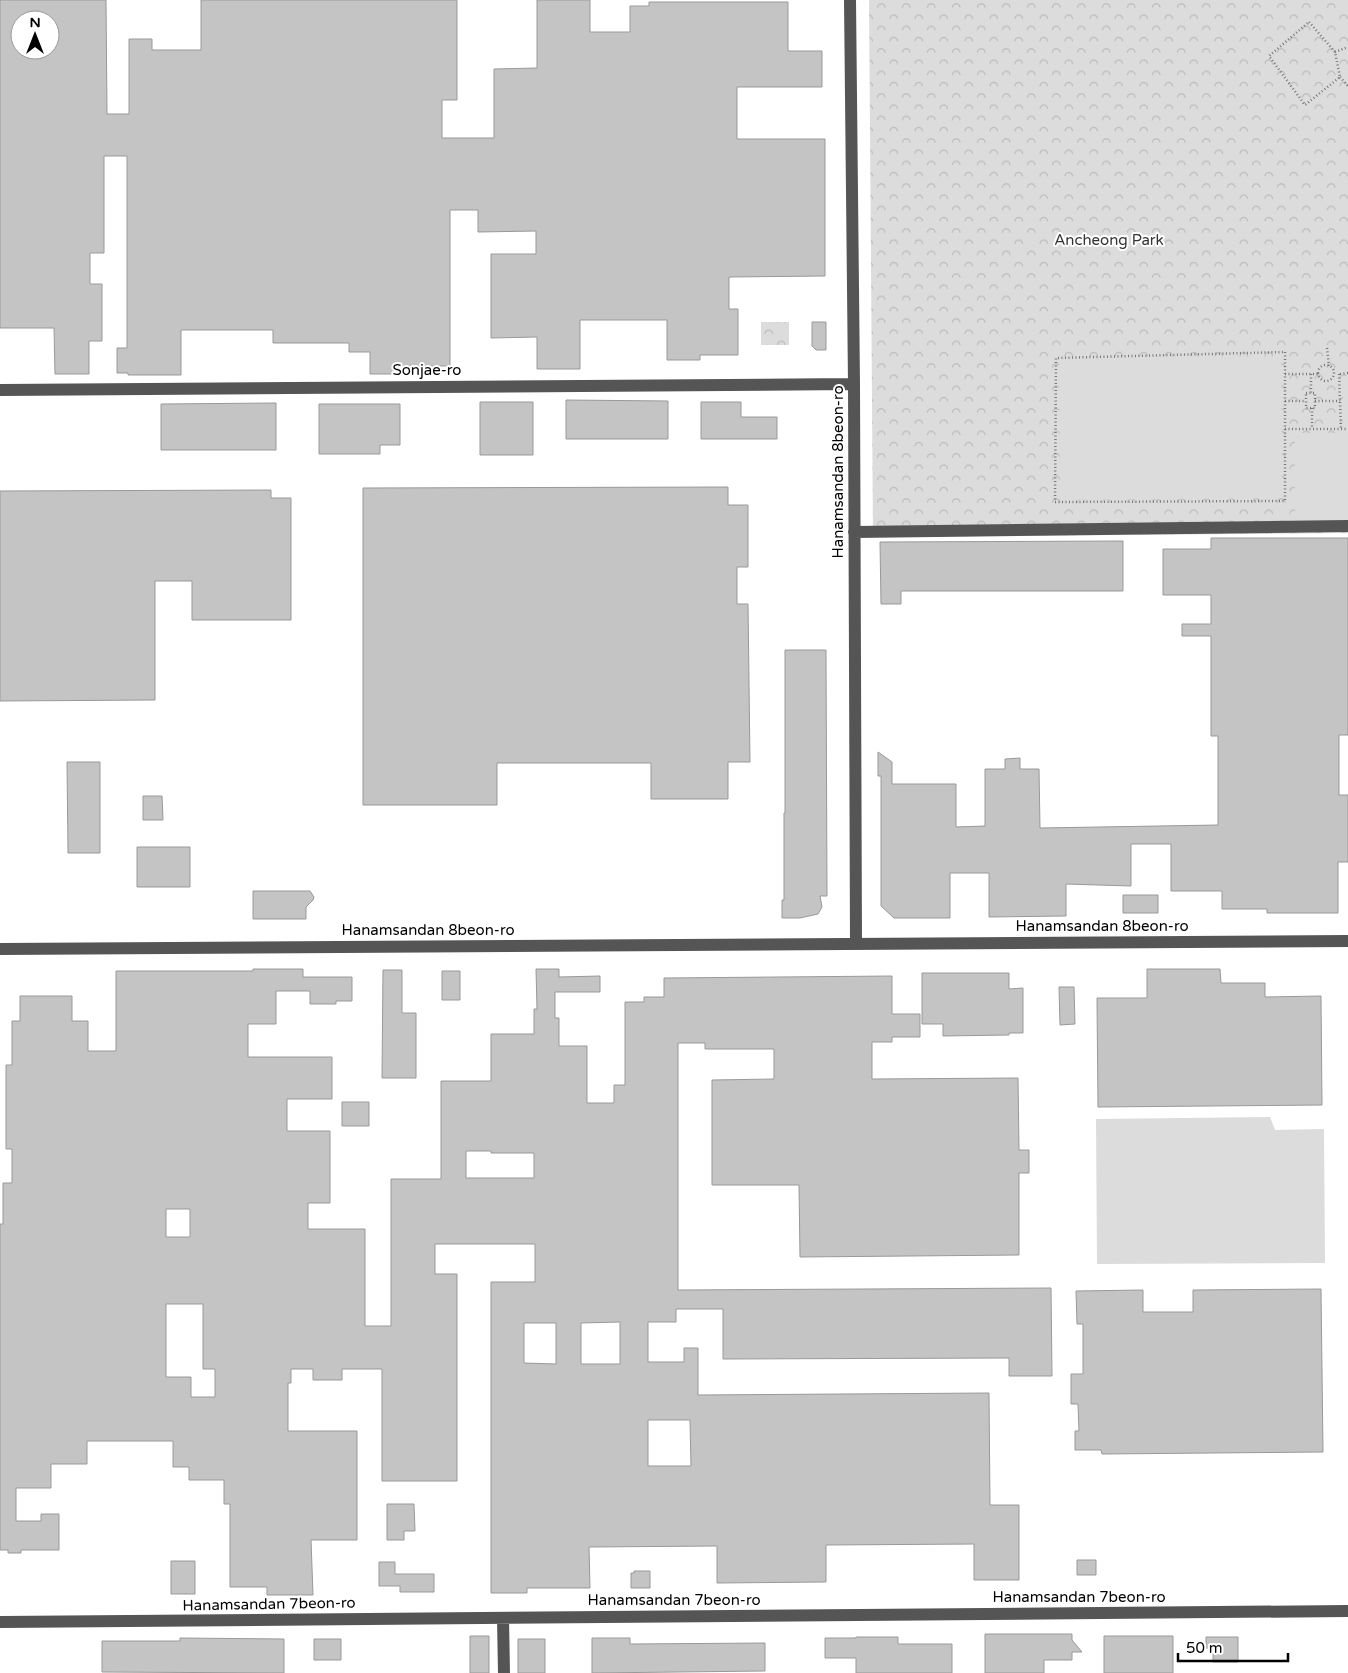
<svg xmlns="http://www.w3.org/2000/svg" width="1348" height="1673" viewBox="0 0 1348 1673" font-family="'Varela Round',sans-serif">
	<defs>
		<pattern id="park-crowns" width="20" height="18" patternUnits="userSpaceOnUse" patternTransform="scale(1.25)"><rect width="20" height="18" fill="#dcdcdc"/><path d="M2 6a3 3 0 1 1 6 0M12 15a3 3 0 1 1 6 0" fill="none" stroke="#bbb"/></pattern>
	</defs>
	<rect width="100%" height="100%" fill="#fff"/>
	<path fill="url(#park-crowns)" d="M869 0H1348V533L873 537Z
		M761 322H789V345H761Z"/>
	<path fill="#dcdcdc" d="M1281 360 1282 498 1060 500 1059 361Z
		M1343 376H1348V424H1343Z
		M1295 433H1348V524H1295Z
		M1270 1117 1275 1130 1324 1129 1325 1263 1097 1264 1096 1119Z"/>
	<path fill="#c4c4c4" stroke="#999" fill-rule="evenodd" d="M0 0H106L107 114H129V39H152V50H201V0H457V100H442V138H494V69L537 68V0H590V32H630V6H649V2H788V51H822V87H737V139H825V276L729 277V309H738V355H700V360H667V320H580V369H537V337L491 338V254H536V231L478 232V210H450V366H399V374H370V352H349V343H273V330H181V375H128V373H117V348H127V156H104V253H90V284H102V341H89V374H55L54 328H0ZM20 20H50V50H20Z
		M812 322H826V350H816L812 346Z
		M566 400 668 401V439H566Z
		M480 402H533V455H480Z
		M701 402H741V417H777V439H701Z
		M276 403V450H161V404Z
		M319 404H400V445H380V454H319Z
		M728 487V505H748V567H737V604H748L750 762H728V799H651V763H497V805H363V488Z
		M271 490V498H291V620H192V581H155V700L0 701V491Z
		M1211 538H1348V735H1339V795H1348V862H1338V913H1267V909H1222V891H1171V844H1131V886L1066 884V916L989 917V873H950V918H894L881 906V776H878V752L892 762V784H956V827L985 826V769H1005V759L1020 758V769H1039L1040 828 1218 825V736H1211V636H1182V624H1211V595H1163V549H1211Z
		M1123 541V591H901V604H881L880 542Z
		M785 650H826L827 896H820L822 907 818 914 800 918H782V900H784V813H785Z
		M67 762H100V853H68Z
		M143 796H162L163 820H143Z
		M137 847H190V887H137Z
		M253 891H310L314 897 313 900 306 907V919H253Z
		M1123 895H1158V913H1123Z
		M253 969H303V977H352V1001H336V1004H310V991H276V1024H248V1057H332V1099H287V1131H330V1203H308V1229H365V1326H391V1179H441V1081H491V1034H534V1009H537L536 969H559V977L600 976V992H555V1018H559V1046H587V1103H614V1085H625V1002H644V997H664V978L892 976V1014H920V1037H892V1042H872V1079L1018 1078 1019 1150H1029V1173H1019V1255L800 1257 799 1185H712V1080L774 1079V1049H705V1043H678V1290L1051 1288 1052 1376H1009V1358L723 1359V1309H676V1322H648V1362H684V1348H698V1395L989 1393 990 1505H1019V1580H974V1544L826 1545V1582L717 1583V1546L589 1547 590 1588H527V1593H491V1282H535V1244H435V1274H457V1481H382V1369H342V1380H313V1369H291V1383H288V1431H357V1540H311L313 1595H267V1587H230V1504H224V1480H189V1467H173V1441H87V1464H51V1488H16V1521H41V1514H59V1550H21V1553H8V1550H0V1224H3V1183H12V1149H6V1065H12V1021H20V996H72V1021H88V1051H116V971H253ZM466 1151H491V1153H534V1178H466ZM166 1209H190V1237H166ZM166 1304H203V1369H215V1397H191V1377H166ZM620 1322V1364H581V1323ZM524 1323H556V1364L524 1363ZM648 1420H690L691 1466H648Z
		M1147 969H1220L1221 983H1265V997L1321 996 1322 1105 1098 1107 1097 998H1147Z
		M383 970H402V1013H416V1078H382Z
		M442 971H460V1000H442Z
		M922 973H1009V989L1023 988V1033H1009V1035L943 1036V1024H922Z
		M1059 987H1074L1075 1024 1060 1025Z
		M342 1102H369V1126H342Z
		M1321 1289 1323 1452 1102 1454 1101 1450H1075V1431H1079L1078 1404H1071V1374H1083V1324H1077L1076 1291 1143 1290V1312H1193V1290Z
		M387 1504H414L415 1531H404V1540H387Z
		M1077 1560H1096V1575H1077Z
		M171 1561H195V1594H171Z
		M379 1562H395V1574H434V1592H400V1586H379Z
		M634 1571H650V1588H631V1573H634Z
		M985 1634H1072V1640L1082 1652H1072V1660H1044V1673H985Z
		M470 1636H489V1673H470Z
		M1104 1636H1173V1673H1104Z
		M856 1637H898V1644H952V1673H856V1658H825V1638H856Z
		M1206 1637H1238V1662H1213V1648H1206Z
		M180 1638 284 1639V1673L102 1672V1641H180Z
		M592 1638H630V1644L765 1643V1671L592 1673Z
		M314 1639H341V1660H314Z
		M518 1639H545V1673H518Z"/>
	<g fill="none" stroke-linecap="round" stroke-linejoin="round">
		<path stroke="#777" stroke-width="2.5" stroke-dasharray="1 2.5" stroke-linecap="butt" d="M1309 22 1335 52 1340 77 1305 105 1269 56Z
			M1335 52 1348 47
			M1340 77 1348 86
			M1327 348 1329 366
			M1285 352V501L1055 502 1056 358Z
			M1318 373a8 8 0 1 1 16 0a8 8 0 1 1-16 0Z
			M1285 374H1319
			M1311 374V393
			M1339 374 1341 429
			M1340 374 1348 373
			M1306 393H1315V408H1306Z
			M1285 401H1306
			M1315 401H1340
			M1312 408V429
			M1285 429H1348"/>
		<path stroke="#555" stroke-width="12" d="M850 0 854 384 856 943
			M0 390 854 384
			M854 532 1348 526
			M0 949 1348 941
			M503 1618 504 1673
			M0 1622 1348 1611"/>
	</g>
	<g text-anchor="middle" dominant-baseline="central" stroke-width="4" stroke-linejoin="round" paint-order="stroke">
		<g font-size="15" fill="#333" stroke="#fff">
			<text x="1109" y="240">Ancheong Park</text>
		</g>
		<g font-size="15" fill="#000" stroke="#fff">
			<text x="427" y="370">Sonjae-ro</text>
			<text transform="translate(838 472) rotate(-90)">Hanamsandan 8beon-ro</text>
			<text x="1102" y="926">Hanamsandan 8beon-ro</text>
			<text x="428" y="930">Hanamsandan 8beon-ro</text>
			<text x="1079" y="1597">Hanamsandan 7beon-ro</text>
			<text x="674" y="1600">Hanamsandan 7beon-ro</text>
			<text transform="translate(269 1604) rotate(-1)">Hanamsandan 7beon-ro</text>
		</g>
	</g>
	<g transform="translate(35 35)"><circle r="24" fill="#ffffff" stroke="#999999"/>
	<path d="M0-4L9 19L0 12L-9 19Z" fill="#000000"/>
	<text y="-8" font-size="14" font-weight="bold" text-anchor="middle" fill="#000000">N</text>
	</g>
	<path d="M1178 1653v8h110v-8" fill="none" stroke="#000000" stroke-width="2.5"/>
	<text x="1186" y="1653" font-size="15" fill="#000000" stroke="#ffffff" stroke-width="4" paint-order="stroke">50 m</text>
</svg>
